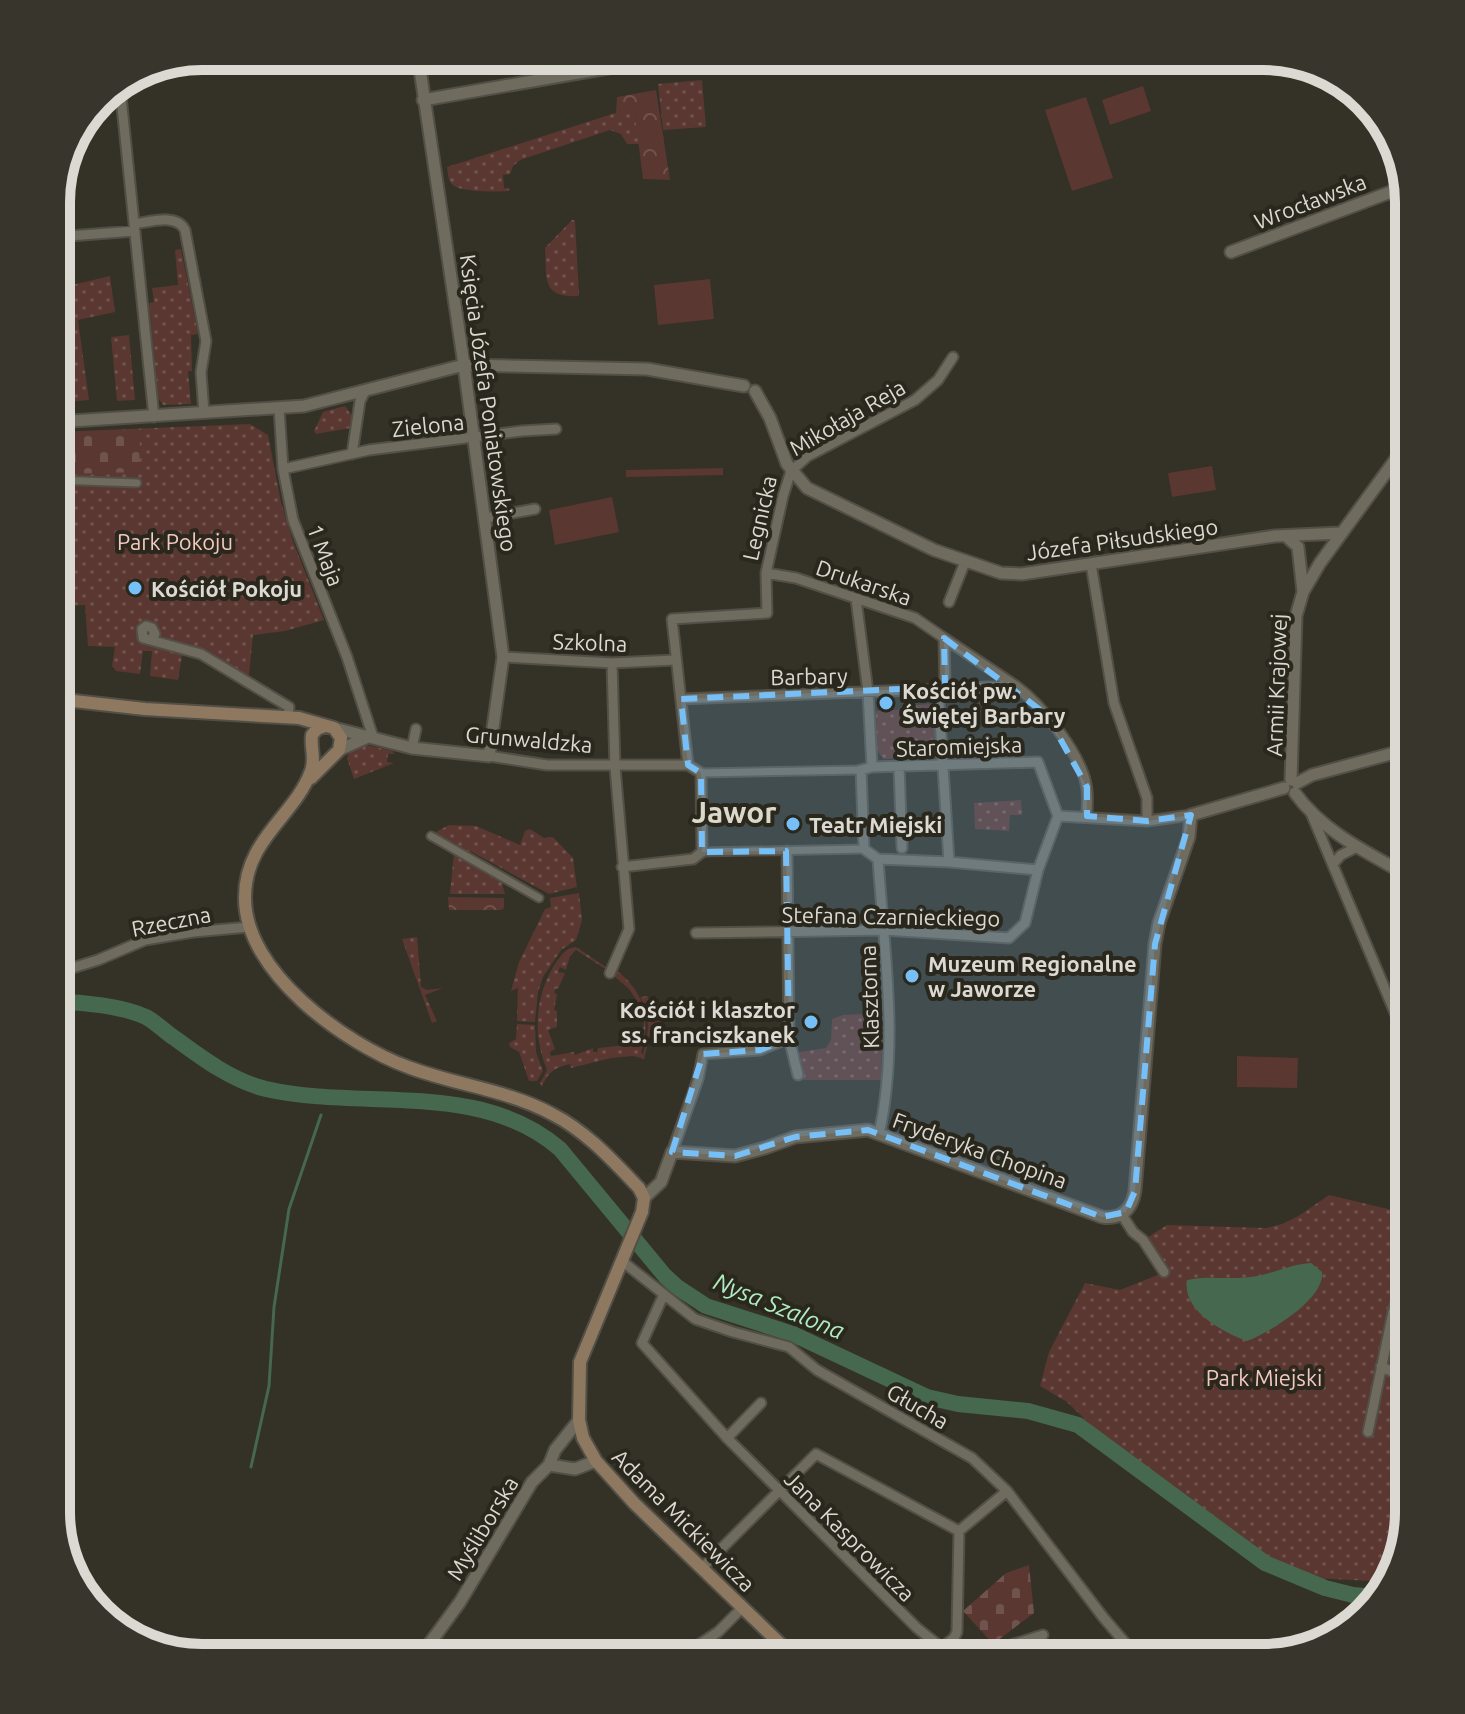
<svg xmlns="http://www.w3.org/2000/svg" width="1465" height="1714" viewBox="0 0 1465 1714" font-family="Ubuntu,sans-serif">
	<defs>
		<pattern id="green-dots" width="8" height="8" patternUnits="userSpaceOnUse" patternTransform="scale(2)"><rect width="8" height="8" fill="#5a3730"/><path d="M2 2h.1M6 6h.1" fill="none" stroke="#71534d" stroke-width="1.8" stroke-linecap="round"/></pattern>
		<pattern id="forest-crowns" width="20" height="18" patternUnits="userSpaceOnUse" patternTransform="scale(2)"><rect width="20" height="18" fill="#5a3730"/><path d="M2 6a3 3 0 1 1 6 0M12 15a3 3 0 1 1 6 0" fill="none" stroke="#71534d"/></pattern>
		<pattern id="cemetery-stones" width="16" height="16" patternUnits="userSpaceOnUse" patternTransform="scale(2)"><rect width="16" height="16" fill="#5a3730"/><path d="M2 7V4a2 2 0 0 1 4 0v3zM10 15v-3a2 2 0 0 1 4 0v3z" fill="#71534d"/></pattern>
	</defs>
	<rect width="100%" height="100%" fill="#343126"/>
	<path fill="url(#green-dots)" d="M702 80 706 127 663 130 658 84Z
		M634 107 639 144H627L621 134 610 130 520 160 513 166 510 174 503 175 504 188 510 189 509 191C497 192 464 192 454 186 448 182 448 174 447 167Z
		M572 220H575L579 296C541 298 547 279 545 248Z
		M181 249 198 334 191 335 192 371H188L191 404 163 405 158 398 149 303 154 302 152 288 178 285 175 250Z
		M110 276 115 312 78 320 89 400 56 403V308L72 306V285Z
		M129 335 135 400 117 401 111 337Z
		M345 406 352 416 351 428 316 434 314 431 323 412Z
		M250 424 268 435 281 502 293 541 324 620 285 631 253 635 249 675 244 688 206 659 182 655 178 680 150 676 152 651H143L140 674 116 671 112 666 115 647 88 646 85 605 56 606V432Z
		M935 704 937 758 884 759 877 751 876 711 916 709V705Z
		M362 744 393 751 394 754H388L387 762 394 763 354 779 347 758 351 749Z
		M1021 800 1022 815H1010L1009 831 975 829 974 803Z
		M449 825 476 826 520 845 525 831 530 829 544 838 553 837 573 858 577 887 549 894 470 851 467 854 438 836 436 832Z
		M454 853 501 880 505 894H450Z
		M579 893 582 920 576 940 561 950 543 977 538 992 535 1022 517 1021 518 988 511 991 519 962 545 909 551 907 550 898Z
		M417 937 421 987 427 990 443 988 425 995 437 1021 432 1023 402 939Z
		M576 947 609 969 607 970 576 950 570 956 566 970 560 967 558 972 565 973 558 989 556 988 554 992 557 995 554 1010 557 1011V1027L548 1030 555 1049 550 1052 551 1056 574 1052 575 1055 593 1048V1052H597L598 1048 637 1044V1037L643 1035 644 1016 635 1018V1014L643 1010 629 989 614 976 616 970C645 992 651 1019 641 1053L643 1054C649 1033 651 1018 640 997L648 996 652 1017 661 1015V1030L652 1028 644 1059 633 1056 611 1058 571 1068 570 1064C554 1068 548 1072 542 1087L540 1083 547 1070C532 1035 535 993 557 961 563 953 566 948 576 947Z
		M883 1013 881 1080H800L793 1053 826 1048 831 1040 832 1019 843 1015Z
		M517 1024 535 1025 536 1052 543 1071 537 1081H529L519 1052 510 1047 509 1043 516 1039Z
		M1329 1195 1409 1214V1512L1394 1577 1389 1582 1314 1578 1263 1553 1201 1510 1094 1428 1067 1402 1040 1386 1049 1352 1085 1283 1120 1290 1165 1272 1145 1239 1167 1225 1266 1228 1282 1224 1300 1215Z"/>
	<path fill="url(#forest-crowns)" d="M656 90 670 180 643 179 634 108 616 113 617 97Z
		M448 897 504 898V908L501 910H449Z"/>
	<path fill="url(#cemetery-stones)" d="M140 431 139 472 62 474 61 434Z
		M1029 1565 1034 1613 993 1644 963 1611 1006 1573Z"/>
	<path fill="#5a3730" d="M1143 86 1151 111 1110 125 1102 100Z
		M1086 97 1113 178 1072 191 1045 110Z
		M710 279 714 319 658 325 654 285Z
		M1212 466 1216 490 1172 497 1168 473Z
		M723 468V475L626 477V470Z
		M612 497 619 532 555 545 549 510Z
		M1237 1056 1298 1058 1297 1088 1237 1087Z"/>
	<path fill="#45684e" d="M1311 1263 1322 1272C1325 1299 1270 1332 1247 1341 1223 1332 1182 1311 1187 1280 1208 1275 1228 1280 1250 1277 1271 1275 1290 1264 1311 1263Z"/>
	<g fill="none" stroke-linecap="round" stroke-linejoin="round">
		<path stroke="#45684e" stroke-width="3" d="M1396 1344 1409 1353
			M251 1467 269 1386 274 1307 289 1209 321 1115"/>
		<path stroke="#45684e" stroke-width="16" d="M56 1002C83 1002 122 1006 146 1017 156 1022 166 1033 176 1039 203 1059 233 1081 266 1089 363 1111 479 1079 560 1149L665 1276 677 1287 706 1306 793 1334 927 1397 958 1404 1028 1411 1078 1425 1265 1563 1325 1588 1353 1595 1377 1597"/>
		<defs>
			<path id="pedestrian" d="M56 480 137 483
				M701 773 861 770
				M431 836 539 898
				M702 852 864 849"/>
			<path id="minor" d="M120 87 154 417
				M134 224C150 222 177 213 185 230L206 341 201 372 204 413
				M56 237 135 231
				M279 408 283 469 293 520 347 657 372 734 368 737
				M352 454 360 401 365 391
				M283 469 369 450 522 431 556 429
				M486 518 535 509
				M1091 564 1114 703 1147 798V821
				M766 573 796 578 915 618 944 638
				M856 599 868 692 872 767
				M949 602 965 562
				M152 638 155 634 152 628 146 626 142 629 143 638 201 654 289 707 288 717
				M503 657 612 663 675 660
				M1016 686C1042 705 1084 757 1087 790 1088 798 1087 807 1087 816
				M938 688 949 862
				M681 699 1016 686 944 638 945 687
				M412 748 416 729
				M489 756 547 765H688
				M688 765 672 619 767 613 766 573 783 496 791 471 808 456 915 400 938 380 953 357
				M899 766 902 848
				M1311 813 1409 1046
				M1058 816 1147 821 1191 815
				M787 851 789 1038 798 1075
				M878 859 864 849 861 770 872 767 1038 762 1058 816
				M878 859C884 950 899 1044 879 1134
				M878 859 949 862 1038 870 1058 816
				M1333 864 1341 855 1357 847
				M622 867 693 859 702 852 701 773 688 765
				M696 933 884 930 1009 938 1025 923 1038 870
				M56 973 98 960 145 940 193 932 249 927
				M610 973 629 929 615 767 612 663
				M672 1152 698 1079 703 1054 760 1050 789 1038
				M1122 1215 1133 1232 1143 1240 1164 1272
				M622 1261 695 1319 733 1332 789 1347 817 1370 972 1458 1007 1491 1103 1617 1138 1658
				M664 1294 642 1343 727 1438 917 1628 942 1648 948 1658
				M1381 1366 1409 1381
				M1368 1432 1393 1312 1409 1261
				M727 1438 761 1403
				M701 1569 816 1454 959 1531 1007 1491
				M942 1648 954 1638 957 1632 959 1531
				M679 1658 718 1632 743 1607
				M970 1658 1043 1635"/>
			<path id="tertiary" d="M423 100 677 56
				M1231 252 1404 187
				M755 391 770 418 787 464 807 488 934 550 1001 573 1022 574 1275 536 1341 533
				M56 422 304 406 464 365 647 369 744 386
				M1287 537 1298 547 1303 592
				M334 728 412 748 489 756 503 657 463 358 418 56
				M339 750 368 737
				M1291 780 1296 616 1303 592 1320 563 1409 441
				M1297 783 1312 775 1409 749
				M1295 793C1323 832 1368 853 1409 876
				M644 1198 661 1182 672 1152 735 1156 765 1148 795 1137 868 1130 1102 1217C1121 1220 1132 1210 1135 1191L1155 944 1159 923 1189 837 1191 815 1284 788
				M549 1465 575 1469 596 1461
				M419 1658 460 1602 532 1482 549 1465 555 1450 579 1420"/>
			<path id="secondary" d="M56 699 145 709 299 718 334 728 341 738 339 750 311 778
				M325 726 317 729 312 735C310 748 316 758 311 771 295 816 245 839 245 897 244 972 345 1044 408 1067 455 1085 508 1090 552 1114 586 1131 613 1161 639 1188L644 1198 642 1212 580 1362 579 1420 583 1438 596 1461 634 1503 795 1658"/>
		</defs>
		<use href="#pedestrian" stroke="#524f46" stroke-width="11"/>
		<use href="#minor" stroke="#524f46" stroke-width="13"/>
		<use href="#tertiary" stroke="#524f46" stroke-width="15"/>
		<use href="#secondary" stroke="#524f46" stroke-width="16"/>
		<use href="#pedestrian" stroke="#6f6b5f" stroke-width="7"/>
		<use href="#minor" stroke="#6f6b5f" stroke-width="9"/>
		<use href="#tertiary" stroke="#6f6b5f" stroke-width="11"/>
		<use href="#secondary" stroke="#8e7960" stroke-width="12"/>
		<path stroke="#b6b3ac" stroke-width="3" stroke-dasharray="12 6" stroke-linecap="butt" d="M193 60 263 62 335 56"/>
	</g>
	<path fill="#77bff7" fill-opacity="0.2" stroke="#77bff7" stroke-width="6" stroke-dasharray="16 10" stroke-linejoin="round" d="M944 638 1047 715 1087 787V816L1147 821 1191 815 1155 944 1135 1191 1126 1212 1102 1217 868 1130 795 1137 735 1156 672 1152 703 1054 760 1050 789 1038 786 851 702 852 701 773 688 765 681 699 945 687Z"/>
	<g fill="#77bff7" stroke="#2a271d" stroke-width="3">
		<circle cx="135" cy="588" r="8"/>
		<circle cx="886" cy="703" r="8"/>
		<circle cx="793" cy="824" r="8"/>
		<circle cx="912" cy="976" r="8"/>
		<circle cx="811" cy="1022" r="8"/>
	</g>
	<g text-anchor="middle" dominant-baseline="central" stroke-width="8" stroke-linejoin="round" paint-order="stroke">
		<g font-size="22" fill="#dcd9d3" stroke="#2a271d">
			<text transform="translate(1310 201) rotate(-21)">Wrocławska</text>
			<text transform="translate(489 403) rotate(82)">Księcia Józefa Poniatowskiego</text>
			<text transform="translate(847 417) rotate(-30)">Mikołaja Reja</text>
			<text transform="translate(428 425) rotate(-6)">Zielona</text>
			<text transform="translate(759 518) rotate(-77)">Legnicka</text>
			<text transform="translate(1122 539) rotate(-8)">Józefa Piłsudskiego</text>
			<text transform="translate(326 555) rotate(69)">1 Maja</text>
			<text transform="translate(864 582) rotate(19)">Drukarska</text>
			<text transform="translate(590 642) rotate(2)">Szkolna</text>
			<text transform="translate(809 676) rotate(-1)">Barbary</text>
			<text transform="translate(1276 685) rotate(-88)">Armii Krajowej</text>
			<text transform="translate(529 739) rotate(5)">Grunwaldzka</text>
			<text transform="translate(959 746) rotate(-2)">Staromiejska</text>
			<text transform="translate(891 916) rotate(1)">Stefana Czarnieckiego</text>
			<text transform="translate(171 921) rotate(-11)">Rzeczna</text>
			<text transform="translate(869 997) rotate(-92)">Klasztorna</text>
			<text transform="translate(980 1150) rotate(20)">Fryderyka Chopina</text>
			<text transform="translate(918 1406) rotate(30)">Głucha</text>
			<text transform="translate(684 1520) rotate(45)">Adama Mickiewicza</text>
			<text transform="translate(482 1528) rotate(-59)">Myśliborska</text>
			<text transform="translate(850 1536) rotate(45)">Jana Kasprowicza</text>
		</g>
		<g font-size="22" fill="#f5c8bf" stroke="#2a271d">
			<text x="175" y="541">Park Pokoju</text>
			<text x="1264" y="1377">Park Miejski</text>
		</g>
		<g font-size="22" font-weight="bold" fill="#dcd9d3" stroke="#2a271d" text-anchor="start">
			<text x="151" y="588">Kościół Pokoju</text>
			<text x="902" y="690">Kościół pw.<tspan x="902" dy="25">Świętej Barbary</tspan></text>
			<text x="809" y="824">Teatr Miejski</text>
			<text x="928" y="963">Muzeum Regionalne<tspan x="928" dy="25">w Jaworze</tspan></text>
			<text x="795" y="1009" text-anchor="end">Kościół i klasztor<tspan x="795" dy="25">ss. franciszkanek</tspan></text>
		</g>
		<g font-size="24" font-style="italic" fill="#afedc0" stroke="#2a271d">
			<text transform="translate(779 1306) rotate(22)">Nysa Szalona</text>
		</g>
		<g font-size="30" font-weight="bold" fill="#dbd7c9" stroke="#2a271d">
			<text x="734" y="812">Jawor</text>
		</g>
	</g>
	<path d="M0 0H1465V1714H0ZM202 70H1263A132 132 0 0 1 1395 202V1512A132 132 0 0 1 1263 1644H202A132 132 0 0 1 70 1512V202A132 132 0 0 1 202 70Z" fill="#38352c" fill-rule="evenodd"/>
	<path fill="none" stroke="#dcd9d3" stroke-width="10" d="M202 70H1263A132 132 0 0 1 1395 202V1512A132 132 0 0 1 1263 1644H202A132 132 0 0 1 70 1512V202A132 132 0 0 1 202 70Z"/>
</svg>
